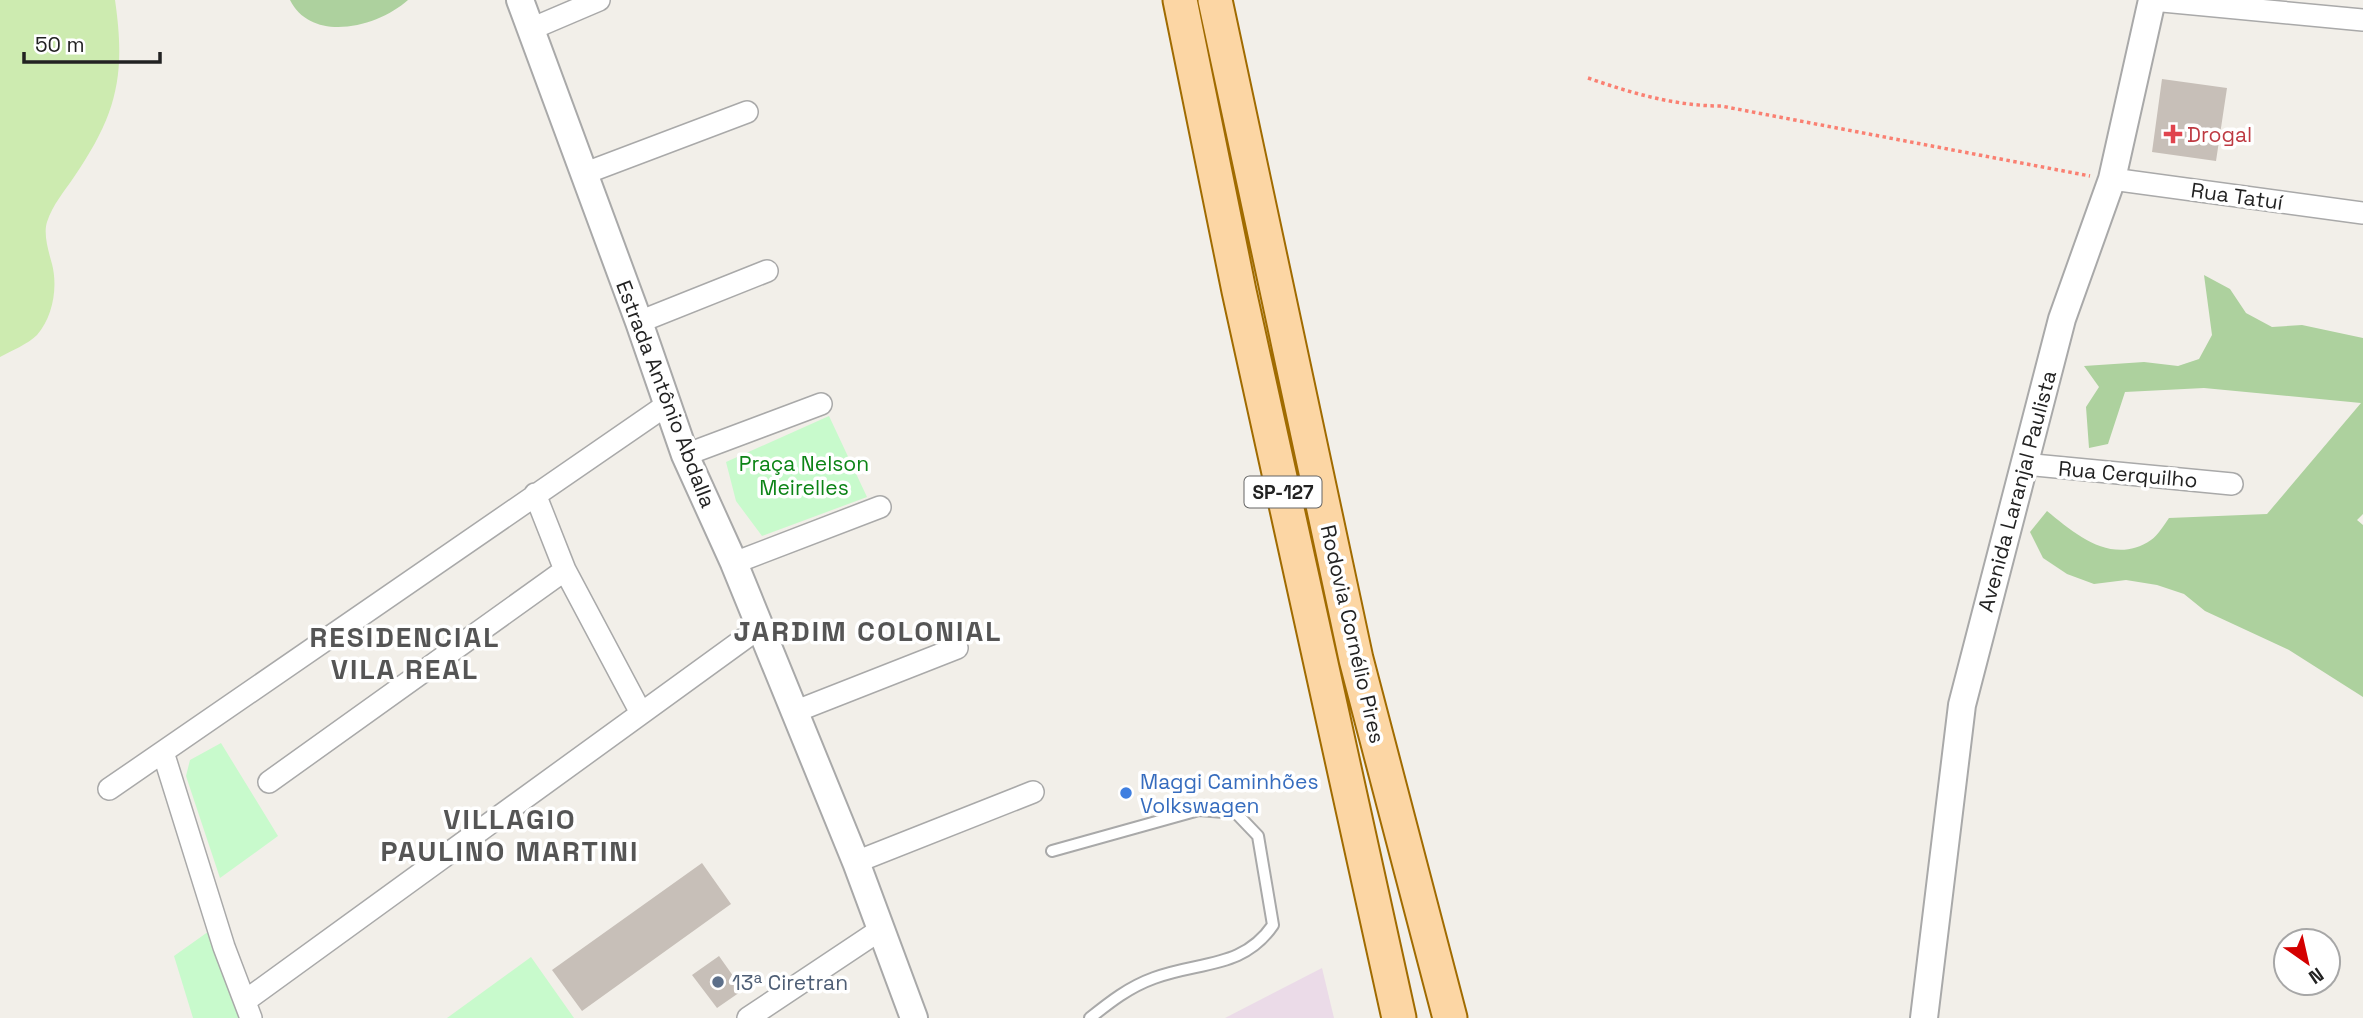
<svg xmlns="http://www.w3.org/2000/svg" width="2363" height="1018" viewBox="0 0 2363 1018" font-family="'Space Grotesk',sans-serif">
	<rect width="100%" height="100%" fill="#f2efe9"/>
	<path fill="#ebdbe8" d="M1322 968 1334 1018H1225Z"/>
	<path fill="#cdebb0" d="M0 0H115C126 75 117 114 74 177 64 192 53 204 47 222 43 234 49 253 52 264 58 287 53 317 37 335 28 344 11 351 0 357Z"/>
	<path fill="#add19e" d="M290 0H408C378 27 312 44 290 0Z
		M2204 275 2230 289 2246 313 2272 327 2302 325 2363 338V514L2357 520 2363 525V697L2289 650 2205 611 2184 594 2157 585 2126 580 2094 584 2067 574 2043 558 2030 532 2047 511C2076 535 2113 566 2151 540 2158 535 2164 525 2169 518L2267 514 2361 403 2204 388 2125 392 2108 444 2089 448 2086 407 2099 387 2084 366 2144 362 2178 366 2199 359 2212 335Z"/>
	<path fill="#c8facc" d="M829 416 867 497 762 536 736 501 726 462Z
		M221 743 278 836 220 878 186 776 190 760Z
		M212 929 245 1018H193L174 956Z
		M531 957 574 1018H447Z"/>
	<path fill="#c7bfb8" d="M2162 79 2227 88 2216 161 2152 152Z
		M702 863 731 904 582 1011 552 970Z
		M719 956 743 990 717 1008 692 975Z"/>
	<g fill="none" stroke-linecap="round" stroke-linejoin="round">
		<defs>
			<path id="service" d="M1052 851 1199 810 1236 813 1258 836 1273 925C1243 969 1199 961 1154 978 1129 987 1110 1002 1090 1018"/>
			<path id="minor" d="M2152 0 2363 20
				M531 29 599 0
				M583 174 747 112
				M2112 179 2363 213
				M639 322 767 271
				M685 455 821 404
				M2024 464 2232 484
				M535 494 565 570 641 713
				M734 563 880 507
				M794 712 957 648
				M163 752 224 947 251 1018
				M269 782 565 570
				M109 789 668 404
				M856 862 1033 792
				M245 1001 759 628
				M748 1018 880 930"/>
			<path id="tertiary" d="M520 0 639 322 685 455 734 563 856 862 914 1018
				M1924 1018 1962 705 2062 319 2112 179 2152 0"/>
			<path id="primary" d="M1180 0 1239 291 1399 1018
				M1215 0 1356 659 1450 1018"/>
		</defs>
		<use href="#service" stroke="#a9a9a9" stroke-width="14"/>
		<use href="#minor" stroke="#a9a9a9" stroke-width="24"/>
		<use href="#tertiary" stroke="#a9a9a9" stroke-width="30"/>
		<use href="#primary" stroke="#a06b00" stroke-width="37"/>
		<path stroke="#fa8072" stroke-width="3.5" stroke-dasharray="3.5 3.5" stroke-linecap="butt" d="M1588 78C1631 93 1675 106 1721 106L2090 176"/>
		<use href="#service" stroke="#fff" stroke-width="10"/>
		<use href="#minor" stroke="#fff" stroke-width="21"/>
		<use href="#tertiary" stroke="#fff" stroke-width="26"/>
		<use href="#primary" stroke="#fcd6a4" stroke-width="33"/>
	</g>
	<path fill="#e0444e" stroke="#fff" stroke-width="2.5" d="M2169.5 123.5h7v7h7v7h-7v7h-7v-7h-7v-7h7z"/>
	<circle fill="#3f7fe0" stroke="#fff" stroke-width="2.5" cx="1126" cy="793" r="7"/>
	<circle fill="#5c6f8a" stroke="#fff" stroke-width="2.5" cx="718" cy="982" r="7"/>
	<g text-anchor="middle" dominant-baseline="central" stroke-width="7" stroke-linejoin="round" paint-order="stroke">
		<rect fill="#fff" stroke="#646464" stroke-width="2" x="1244.5" y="476.5" width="77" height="31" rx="5"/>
		<g font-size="19" font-weight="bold" fill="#222">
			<text x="1283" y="492">SP-127</text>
		</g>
		<g font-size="21" fill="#be3a42" stroke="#fff" text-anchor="start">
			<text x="2187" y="134">Drogal</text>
		</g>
		<g font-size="21" fill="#222" stroke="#fff">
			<text transform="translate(2237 196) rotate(8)">Rua Tatuí</text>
			<text transform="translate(666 394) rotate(69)">Estrada Antônio Abdalla</text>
			<text transform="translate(2128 474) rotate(5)">Rua Cerquilho</text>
			<text transform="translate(2017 491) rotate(-75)">Avenida Laranjal Paulista</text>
			<text transform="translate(1353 634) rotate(77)">Rodovia Cornélio Pires</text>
		</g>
		<g font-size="21" fill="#0c8416" stroke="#fff">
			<text x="804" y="463">Praça Nelson<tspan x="804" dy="24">Meirelles</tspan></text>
		</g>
		<g font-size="21" fill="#366cbe" stroke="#fff" text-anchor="start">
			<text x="1140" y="781">Maggi Caminhões<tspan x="1140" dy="24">Volkswagen</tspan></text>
		</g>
		<g font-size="21" fill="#4e5e75" stroke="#fff" text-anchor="start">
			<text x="732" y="982">13ª Ciretran</text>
		</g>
		<g font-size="28" font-weight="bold" letter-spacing="2" fill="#555" stroke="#fff">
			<text x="868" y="631">JARDIM COLONIAL</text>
			<text x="405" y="637">RESIDENCIAL<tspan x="405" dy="32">VILA REAL</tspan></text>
			<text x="510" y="819">VILLAGIO<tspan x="510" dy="32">PAULINO MARTINI</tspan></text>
		</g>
	</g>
	<g transform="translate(2307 962) rotate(146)"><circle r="33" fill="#ffffff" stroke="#a7a7a7" stroke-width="2"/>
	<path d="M0-5L12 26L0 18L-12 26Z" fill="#d40000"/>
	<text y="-10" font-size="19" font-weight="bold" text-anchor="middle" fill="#222222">N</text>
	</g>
	<path d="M24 52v10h136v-10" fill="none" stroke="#222222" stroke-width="3.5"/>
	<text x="35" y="52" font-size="21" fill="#222222" stroke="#ffffff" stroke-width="5" paint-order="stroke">50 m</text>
</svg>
